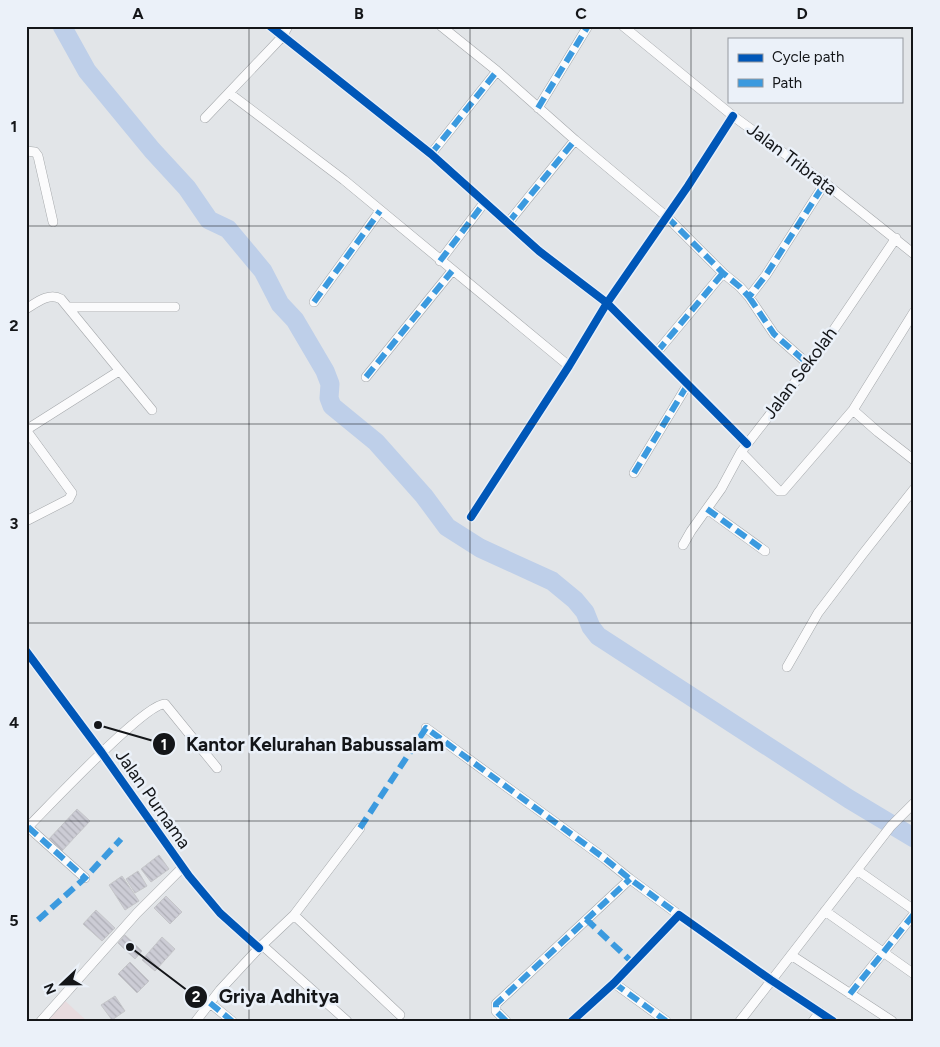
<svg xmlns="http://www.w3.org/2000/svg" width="940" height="1047" viewBox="0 0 940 1047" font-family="Figtree,sans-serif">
	<defs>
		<pattern id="building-back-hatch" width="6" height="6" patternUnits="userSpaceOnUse" patternTransform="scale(1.25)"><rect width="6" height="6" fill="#ccccd5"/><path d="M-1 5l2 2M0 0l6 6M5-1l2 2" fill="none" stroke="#aeaeb6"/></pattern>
	</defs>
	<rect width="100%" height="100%" fill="#e2e5e8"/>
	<path fill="#e8dbde" d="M64 1000 87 1021H43Z"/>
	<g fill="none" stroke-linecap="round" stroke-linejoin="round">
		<path stroke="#becfe9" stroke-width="19" d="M62 26 87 71 152 150 187 188 209 220 228 229 263 271 280 304 295 320 325 371 330 384 329 398 332 406 376 442 424 496 447 527 480 548 552 581 575 600 585 612 591 627 598 636 849 799 914 838"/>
	</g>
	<path fill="url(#building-back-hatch)" stroke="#c5c6c9" d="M77 809 90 821 61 852 48 840Z
		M159 855 169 869 151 882 141 869Z
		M138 871 147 886 135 893 126 879Z
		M122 876 139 901 125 910 109 885Z
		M166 896 182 912 170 924 154 908Z
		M96 910 115 928 102 941 83 924Z
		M125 935 142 951 135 959 118 943Z
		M162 937 175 949 155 971 142 960Z
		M130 962 149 981 137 993 118 974Z
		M115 996 125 1011 112 1020 101 1005Z"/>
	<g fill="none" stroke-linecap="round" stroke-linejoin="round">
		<defs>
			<path id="street" d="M270 26 431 154 539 251 607 303 747 444
				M441 26 497 71 575 140 667 217 723 273 740 287 749 297 766 275 825 183
				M623 26 733 116 825 183 914 254
				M229 93 344 180 569 366
				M538 108 588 26
				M205 118 282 37 288 26
				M26 151 35 152 38 156 53 222
				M431 154 497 71
				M508 223 575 140
				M440 261 484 203
				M749 297 774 334 808 364
				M314 302 380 211
				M68 307H175
				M26 309C36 303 49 292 61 299L152 410
				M914 312 853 410 878 432 914 460
				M657 352 723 273
				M366 377 452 271
				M26 430 72 493 69 499 26 521
				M26 430 119 371
				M741 452 779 491H783L853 410
				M634 473 688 384
				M707 509 765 551
				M471 517 569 366 607 303 688 186 733 116
				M683 545 691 531 721 489 741 452 822 347 896 238
				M26 651 102 753 189 876 220 913 259 948
				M787 667 818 613 862 555 914 489
				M426 728 604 858 630 879 679 915
				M28 827 85 878
				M26 829C46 809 145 703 165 704L217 768
				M857 870 914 910
				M825 911 914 974
				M294 915 400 1015
				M262 945 347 1021
				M791 955 892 1021
				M614 983 666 1021
				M850 994 914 914
				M210 1003 232 1021
				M41 1021 137 913 182 868
				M196 1021 220 990 259 948 294 915 360 828
				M506 1021 496 1011V1004L630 879
				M572 1021 614 983 679 915 771 980 833 1021
				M740 1021 891 826 914 803
				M813 1021 820 1012"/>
		</defs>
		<use href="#street" stroke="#a4a7aa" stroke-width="10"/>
		<use href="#street" stroke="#fbfbfc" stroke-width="9"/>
		<path stroke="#3b9adf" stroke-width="6" stroke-dasharray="12 6" stroke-linecap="butt" d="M538 108 588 26
			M431 154 497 71
			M667 217 723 273 740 287 749 297 766 275 825 183
			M508 223 575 140
			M440 261 484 203
			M749 297 774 334 808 364
			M314 302 380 211
			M657 352 723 273
			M366 377 452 271
			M634 473 688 384
			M707 509 765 551
			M28 827 85 878
			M360 828 426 728 604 858 630 879 679 915
			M586 919 633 963
			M38 920 85 878 121 839
			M614 983 666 1021
			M850 994 914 914
			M210 1003 232 1021
			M506 1021 496 1011V1004L630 879"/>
		<defs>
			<path id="cycleway" d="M270 26 431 154 539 251 607 303 747 444
				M471 517 569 366 607 303 688 186 733 116
				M26 651 102 753 189 876 220 913 259 948
				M572 1021 614 983 679 915 771 980 833 1021"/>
		</defs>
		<use href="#cycleway" stroke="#ebf1f9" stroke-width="11"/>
		<use href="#cycleway" stroke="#0057b8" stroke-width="8"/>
	</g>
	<path fill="none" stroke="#141619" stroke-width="1" stroke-opacity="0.55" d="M249 26V1021M470 26V1021M691 26V1021M26 226H914M26 424H914M26 623H914M26 821H914"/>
	<g text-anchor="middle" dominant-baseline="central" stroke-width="5" stroke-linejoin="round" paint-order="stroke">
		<g font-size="18" fill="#141619" stroke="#ebf1f9">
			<text transform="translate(792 159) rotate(37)">Jalan Tribrata</text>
			<text transform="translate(800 373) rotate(-53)">Jalan Sekolah</text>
			<text transform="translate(153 799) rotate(55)">Jalan Purnama</text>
		</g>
	</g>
	<path fill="none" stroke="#141619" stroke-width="2" d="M98 725L164 744M130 947L196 997"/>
	<g fill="#141619" stroke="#ebf1f9" stroke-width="2">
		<circle cx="98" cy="725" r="5"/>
		<circle cx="130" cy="947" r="5"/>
		<circle cx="164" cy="744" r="12"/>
		<circle cx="196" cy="997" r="12"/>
	</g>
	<g font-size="15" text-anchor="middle" font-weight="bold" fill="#fff">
		<text x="164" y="750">1</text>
		<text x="196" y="1002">2</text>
	</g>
	<g font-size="19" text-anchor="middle" font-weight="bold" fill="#141619" stroke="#ebf1f9" stroke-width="5" stroke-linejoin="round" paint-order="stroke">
		<text x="315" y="751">Kantor Kelurahan Babussalam</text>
		<text x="279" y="1003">Griya Adhitya</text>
	</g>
	<rect width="940" height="1047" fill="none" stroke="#ebf1f9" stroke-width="55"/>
	<rect x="728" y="38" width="175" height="65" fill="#ebf1f9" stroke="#95999f"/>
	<rect x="738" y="54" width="25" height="8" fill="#0057b8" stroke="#95999f"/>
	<text x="772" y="62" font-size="15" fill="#141619">Cycle path</text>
	<rect x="738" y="79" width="25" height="8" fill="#3b9adf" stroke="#95999f"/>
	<text x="772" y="88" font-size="15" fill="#141619">Path</text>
	<g transform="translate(62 984) rotate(248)" stroke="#ebf1f9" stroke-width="4" paint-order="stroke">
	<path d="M0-4L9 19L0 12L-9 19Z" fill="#141619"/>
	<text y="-8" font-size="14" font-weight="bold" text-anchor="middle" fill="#141619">N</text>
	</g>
	<rect x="28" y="28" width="884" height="992" fill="none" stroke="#141619" stroke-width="2"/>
	<g font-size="16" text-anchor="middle" font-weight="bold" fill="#141619">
		<text x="138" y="19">A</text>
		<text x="359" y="19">B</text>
		<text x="581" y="19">C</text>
		<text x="802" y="19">D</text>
		<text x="14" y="132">1</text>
		<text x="14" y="331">2</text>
		<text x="14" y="529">3</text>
		<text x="14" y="728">4</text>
		<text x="14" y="926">5</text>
	</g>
</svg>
